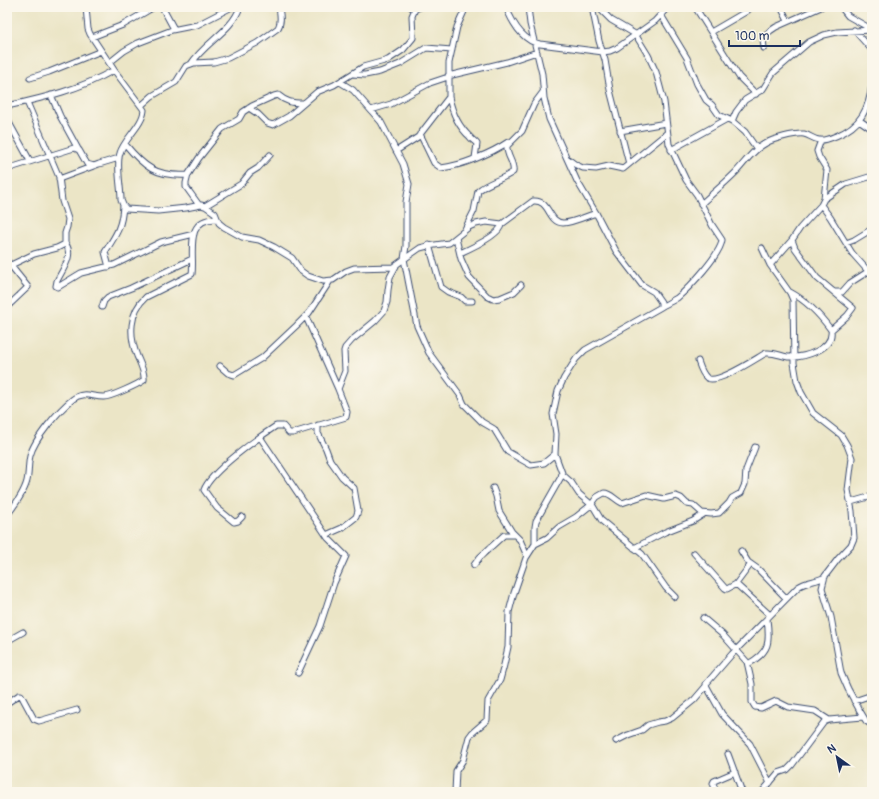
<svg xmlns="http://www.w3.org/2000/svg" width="879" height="799" viewBox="0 0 879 799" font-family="Pangolin,sans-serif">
	<rect width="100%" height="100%" fill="#fbf7ec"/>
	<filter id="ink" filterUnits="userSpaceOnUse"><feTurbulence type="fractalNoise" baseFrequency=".025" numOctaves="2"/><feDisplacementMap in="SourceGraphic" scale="8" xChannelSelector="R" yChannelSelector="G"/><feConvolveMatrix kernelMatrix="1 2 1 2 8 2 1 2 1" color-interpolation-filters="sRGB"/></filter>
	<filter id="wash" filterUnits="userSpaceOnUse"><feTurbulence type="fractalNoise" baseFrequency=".012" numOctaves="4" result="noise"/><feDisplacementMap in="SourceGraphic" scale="16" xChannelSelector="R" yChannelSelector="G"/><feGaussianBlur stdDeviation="0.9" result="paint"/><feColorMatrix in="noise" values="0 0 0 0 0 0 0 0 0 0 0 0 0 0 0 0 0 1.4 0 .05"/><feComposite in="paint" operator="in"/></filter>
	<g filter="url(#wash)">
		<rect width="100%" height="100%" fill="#ebe5c6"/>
	</g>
	<g filter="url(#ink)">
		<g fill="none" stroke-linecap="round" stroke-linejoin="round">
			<defs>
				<path id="minor" d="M86 7 88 29 90 34 114 70 144 110C143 125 124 139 120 153 116 165 121 187 121 200L123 205 126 209 158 211 186 208 201 205 205 206 215 213 219 223 224 227 242 237 259 240 274 247 292 258 301 271 308 276 323 281 333 280 346 271 354 268 393 267 420 248 428 246 449 243 469 227 476 224 486 222 502 224 533 201C550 199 548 223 563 223 572 223 587 216 596 213
					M162 7 174 29
					M411 7 415 9 420 7
					M506 7C512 22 522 41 540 44L603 52 610 51 617 48 655 21 668 7
					M592 7 599 41 605 60 610 90 629 164
					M598 7 611 20 635 34 648 55 656 72 664 102 669 144 686 180 697 195 712 225 722 240C721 254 689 288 677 298 672 301 666 304 661 307
					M695 7 739 77 756 94
					M781 7 788 21
					M841 7 848 16 871 29
					M661 15 687 58 697 84 706 100 712 105 719 115 732 121 745 132 757 149
					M854 30 872 50
					M711 32 747 11 749 9V7
					M92 37 123 25 154 7
					M764 48 763 39 770 31 776 27 821 7
					M109 63 124 51 138 43 172 30 197 25 232 7
					M191 64C205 42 232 31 240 7
					M353 74 365 75 380 72 400 64 426 48 452 50
					M448 76 507 62 537 52
					M30 78 49 72 101 51
					M340 82 353 90 381 122 403 164 409 184 406 202V246L404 259 417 326 429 353 460 395 464 404 482 422 494 429 508 452 531 465 544 463 555 454
					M51 95 60 116 78 149
					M449 97C452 112 459 127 470 137 472 140 475 141 477 144L475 158
					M142 105 152 96 176 82 186 66 194 63 214 62 228 58 257 43 278 28C282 22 280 14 279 7
					M7 106C44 98 81 89 114 70
					M249 108 258 114 267 123 273 125 289 116 317 92 334 85 363 67 388 60 403 50 413 38 412 16 415 9
					M371 110 391 104 430 83 448 77
					M7 119 30 161
					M859 120 872 129
					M732 121 736 112 745 100 763 89 773 73 809 42 824 35 837 32 872 30
					M620 131 666 123
					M420 134 434 163 441 168C461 166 492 153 508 142
					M125 144C144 167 156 177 188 175
					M671 150 727 119
					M396 151 418 137 449 97V63L457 27 466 7
					M568 159 576 165 583 168 596 169 609 166 623 169 667 133
					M7 169 74 148 79 150 87 164 94 166
					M59 179 99 164 119 158
					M824 199 846 184 869 177
					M701 204C712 194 724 184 735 173 745 163 752 150 766 143 773 139 795 133 804 134 809 135 813 139 819 140 825 141 831 138 836 136 861 126 869 109 872 84
					M199 205 186 187V183L188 175 199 158 222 129 239 119 243 112 252 106 274 96 278 95C286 102 292 103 303 103
					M821 205 830 217 852 253 868 271
					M205 206 241 184 250 173 258 168 270 155
					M465 229 474 211 478 191C488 182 502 180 513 172 515 163 506 156 507 146L522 131 534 104 543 92
					M456 238 461 259 469 277 487 296 493 299 500 298 514 292 521 285
					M792 240 795 248 817 278 853 308 847 316 831 330
					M65 243C75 255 62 270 57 281L56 286 58 287 81 273 114 265 161 242 194 234
					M846 243 854 240 872 229
					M429 245 441 287 448 292 461 297 465 301H472
					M762 248 770 265 790 293 793 300 794 363 797 381 801 392 813 413 841 435 847 445 852 458 848 490 852 511 854 538 851 545 838 559 825 576 822 588 831 617 841 673 848 689 860 711 866 721 872 725
					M460 253C469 249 500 235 501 225
					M7 261 28 287 7 307
					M11 265 34 254 57 248 65 244V233L67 227 68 219 62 201 59 177 27 102
					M770 265 792 240 800 228 821 205 824 199 827 170 819 157 817 151 821 140
					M109 267 105 252C116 235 122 227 123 205
					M835 292H842L850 283 872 269
					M102 307 104 301 108 297 131 288 192 259
					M306 317 338 389
					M698 361C700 367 702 374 707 378 717 385 755 359 766 353 774 352 781 356 788 357 803 358 834 350 831 330 820 315 807 301 790 292
					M220 366 228 373 234 375 262 358 296 326 309 313 330 281
					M318 425V433L326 449 330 460 342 477 354 488 358 511 356 517 351 521 342 528 326 535
					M260 437 328 538 346 556 334 583 320 626 298 673
					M562 474 571 482 579 494 593 506 602 521 642 554 666 588 675 597
					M493 488 496 496 499 511 512 532 520 540 527 556
					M851 502 872 496
					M7 515C15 505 24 493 27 481 29 473 28 464 30 456 34 439 59 410 73 399 83 391 92 397 103 397 109 398 139 384 144 380 145 372 140 363 137 356 129 336 129 312 146 297L192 274C195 254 183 218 217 219
					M242 517 238 521 234 522 217 508 204 490C210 472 259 437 276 426H283L289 433H293L346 417 347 412 338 389 345 371 344 351 345 348 352 340 375 321 384 311 387 302 388 290 390 277 396 266
					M535 544 547 538 559 527 576 517 591 505 597 497 604 493C611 493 615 500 622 503L646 495 664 499 676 496 681 498 687 504 693 505 702 513 711 514 719 513 729 503 732 498 741 493 745 484 746 470 755 447
					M634 548 665 532 693 521 704 514
					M741 551 748 562 758 569 786 598
					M694 553 725 588 727 589 736 584 751 564
					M474 565 480 557 504 535H515
					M736 584 770 615
					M703 618 723 635 747 662 752 684V702L755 707 761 708 776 701 788 707 815 711 829 720
					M7 641 23 632
					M748 664C770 652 770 642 767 619
					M854 701 872 695
					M7 703 19 695H21L34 719 39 721 77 710
					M616 741 628 735 642 730 648 725 658 722 665 721 672 718 694 700 706 686
					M728 754 742 792
					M770 783 750 744 722 714 707 687 706 684 732 654 798 587C806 581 816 582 825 577
					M455 792 456 771 463 760 469 737 472 733 487 720 488 701 500 680 504 665 508 647 509 612 514 593 526 558 535 544V527L536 521 561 477 562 473 555 454 556 434 553 414 558 391 564 378 576 359 585 350 661 307V302L654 292 642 285 616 251 596 213 577 181 549 119 544 98 542 74 530 24 528 7
					M716 792 713 783 714 781 735 772
					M762 792 778 773 787 770 792 765 824 722 829 720 863 717"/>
			</defs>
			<use href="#minor" stroke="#3a4a6e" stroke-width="7"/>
			<use href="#minor" stroke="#fff" stroke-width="5"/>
		</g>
	</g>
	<rect width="879" height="799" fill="none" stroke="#fbf7ec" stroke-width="24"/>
	<g transform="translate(837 757) rotate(327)" stroke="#fbf7ec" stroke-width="3" paint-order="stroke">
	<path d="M0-3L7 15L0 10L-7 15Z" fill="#1b2f5e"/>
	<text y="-6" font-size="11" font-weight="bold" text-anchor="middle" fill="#1b2f5e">N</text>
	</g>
	<path d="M729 40v6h71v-6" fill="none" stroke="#1b2f5e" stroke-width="2"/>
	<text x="735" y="40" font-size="12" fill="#1b2f5e" stroke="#fbf7ec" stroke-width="3" paint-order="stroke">100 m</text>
</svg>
